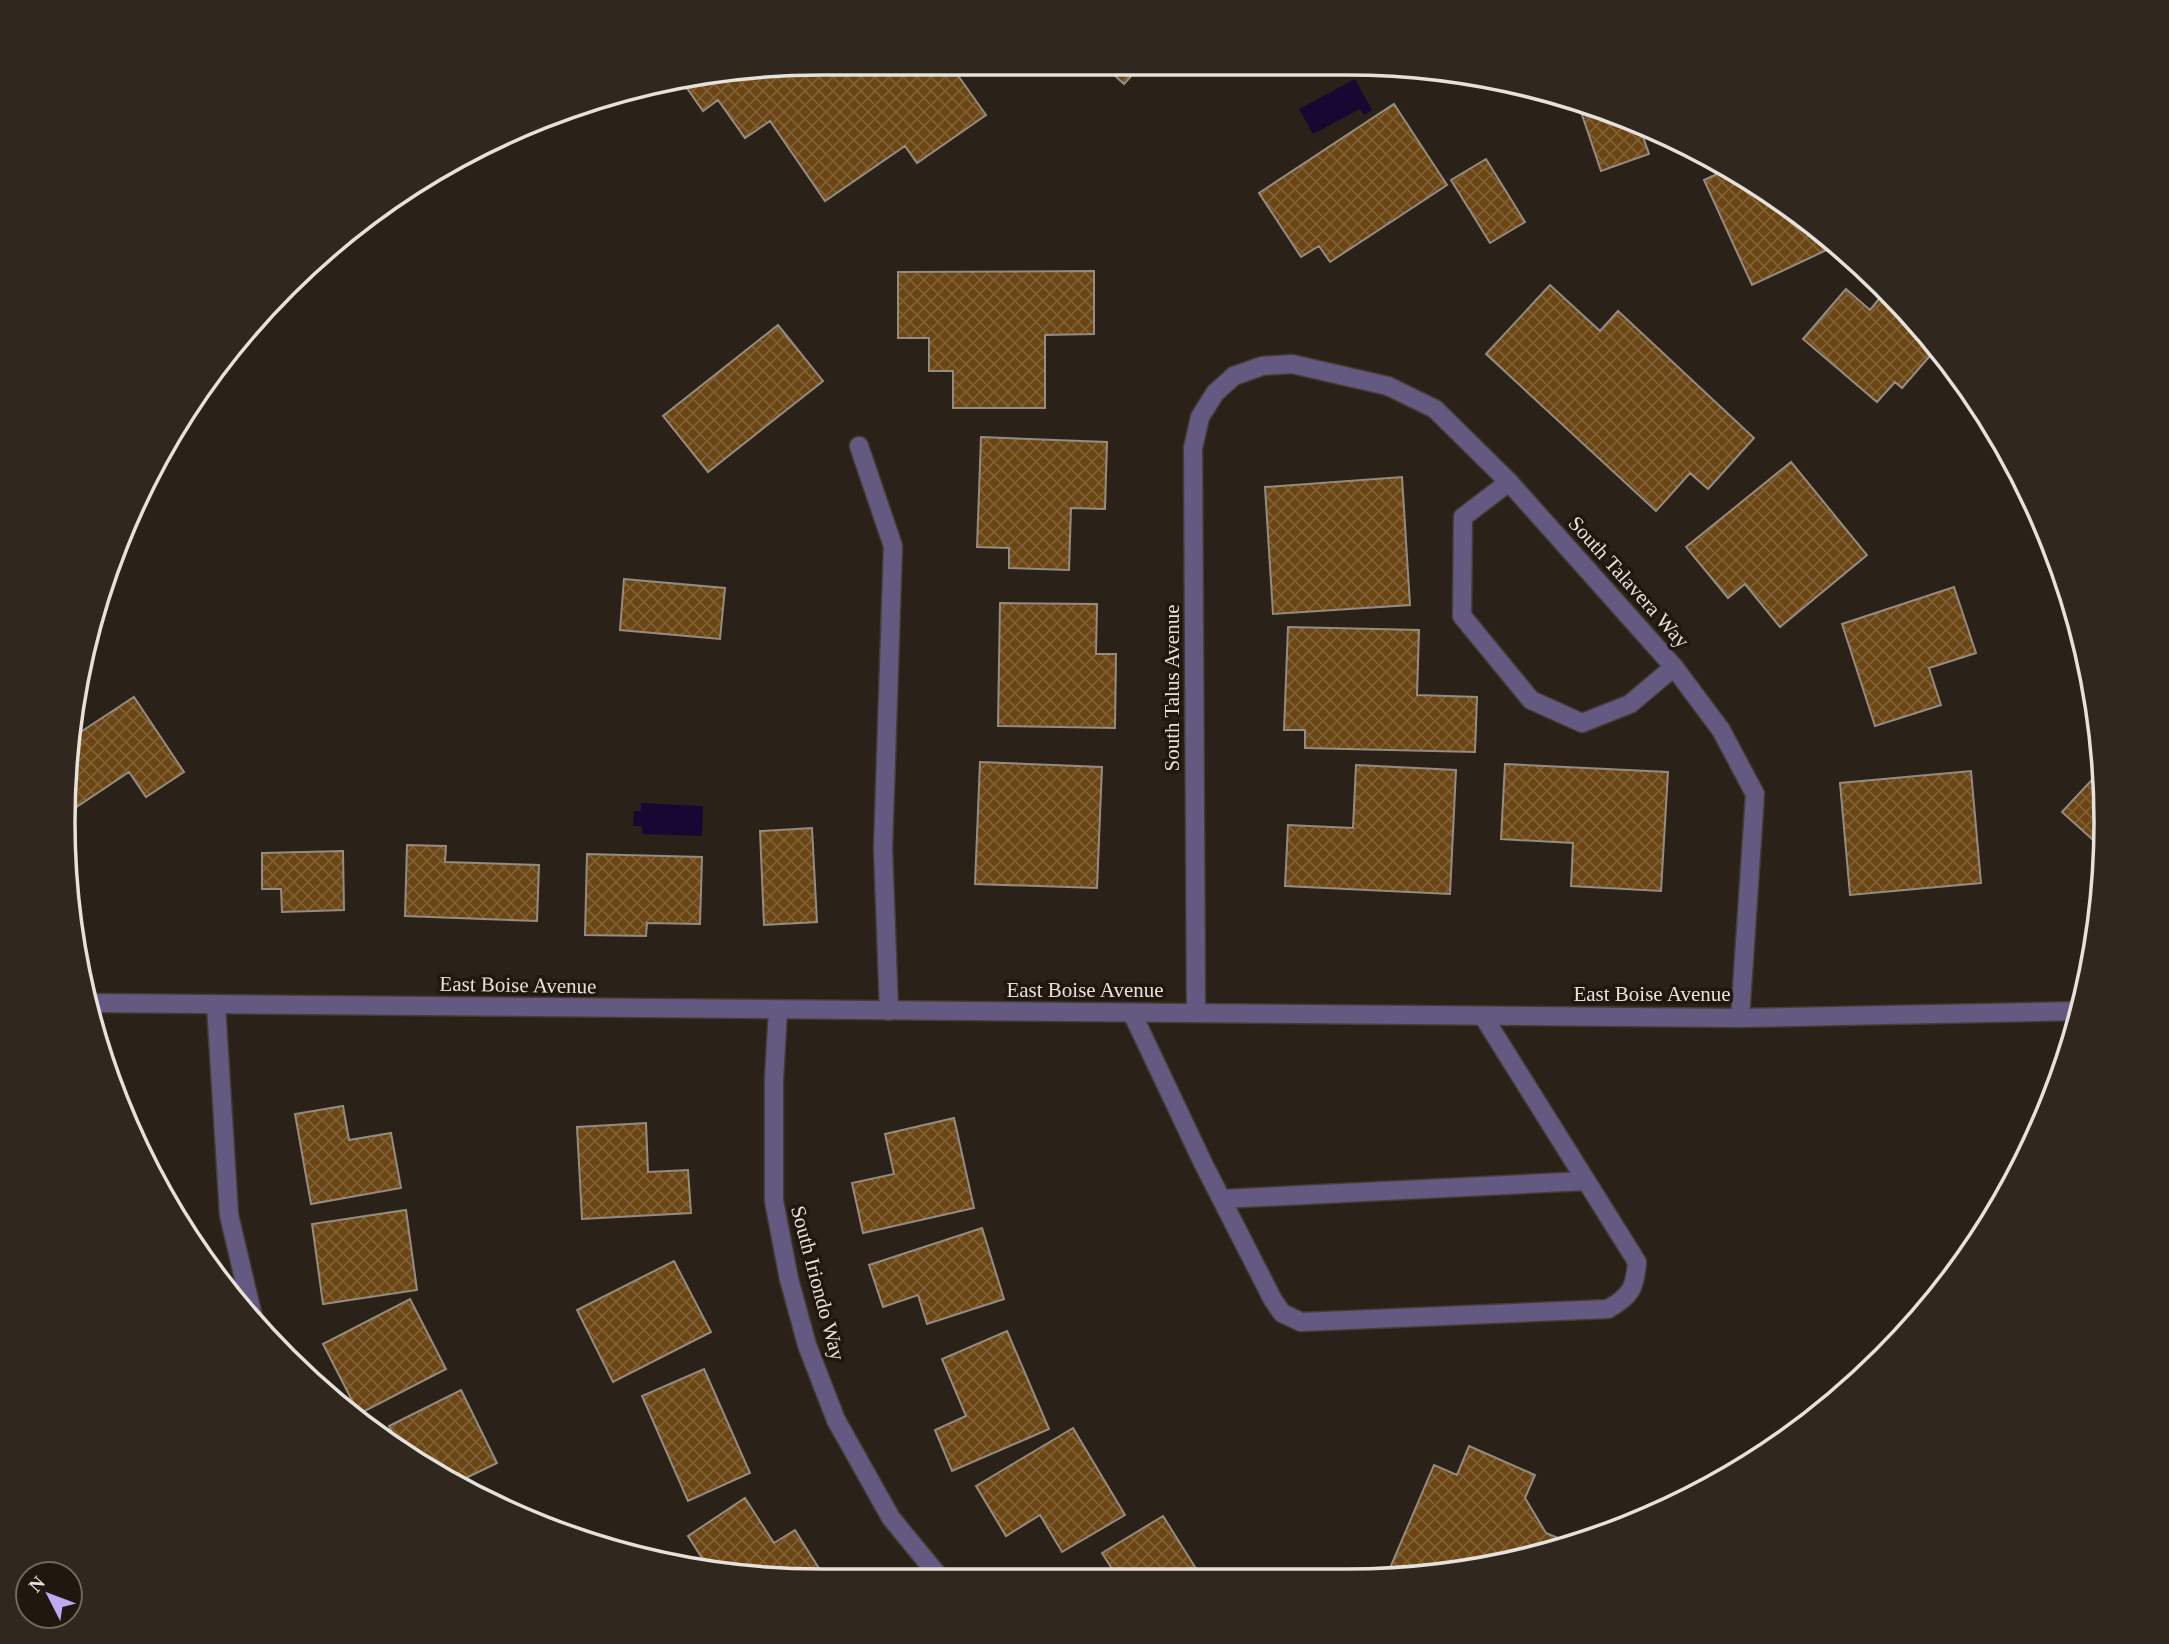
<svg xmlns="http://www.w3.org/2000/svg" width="2169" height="1644" viewBox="0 0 2169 1644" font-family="Georgia,serif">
	<defs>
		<pattern id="building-cross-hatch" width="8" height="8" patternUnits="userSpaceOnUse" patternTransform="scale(1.75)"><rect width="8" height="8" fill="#6b4614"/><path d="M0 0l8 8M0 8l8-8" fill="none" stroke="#806036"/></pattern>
	</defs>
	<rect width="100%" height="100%" fill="#2a2218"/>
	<path fill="#190733" d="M1355 79 1372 110 1364 115 1360 109 1313 134 1299 109Z
		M641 803 703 806 702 836 642 834V826H633L634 811H641Z"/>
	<path fill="url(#building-cross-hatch)" stroke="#968b80" stroke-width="2" d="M822 63H949L986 115 917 163 905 146 825 201 770 121 745 138 718 100 703 111 682 81Z
		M1102 64H1142L1124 84Z
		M1578 103 1639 125 1649 154 1601 171Z
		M1394 104 1447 185 1330 262 1319 246 1301 257 1259 193Z
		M1486 159 1525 222 1490 243 1451 180Z
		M1730 168 1769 191 1831 242 1833 247 1752 285 1704 180Z
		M1094 271V334L1045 335V408H953V371H929V338H898V272Z
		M1550 285 1600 331 1618 311 1754 438 1708 489 1690 473 1656 511 1486 354Z
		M1846 289 1870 310 1887 289 1936 349 1902 388 1895 382 1877 402 1803 339Z
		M778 325 823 381 708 472 663 416Z
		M981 437 1107 442 1105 509 1071 508 1069 570 1009 568V548L977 547Z
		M1791 462 1867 555 1780 627 1745 584 1728 598 1686 547Z
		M1402 477 1410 605 1273 614 1265 487Z
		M624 579 725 588 720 639 620 630Z
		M1954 587 1976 653 1929 668 1941 705 1875 726 1842 624Z
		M1000 603 1097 604 1096 654H1116L1115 728 998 726Z
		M1288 627 1419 630 1417 695 1477 697 1475 752 1305 748V730H1284Z
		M134 697 184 772 146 797 129 772 69 812 73 737Z
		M980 762 1102 767 1097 888 975 884Z
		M1505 764 1668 772 1661 891 1571 886 1573 843 1501 839Z
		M1356 765 1456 770 1450 894 1285 886 1288 825 1353 828Z
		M2101 770 2106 822 2103 849 2062 812Z
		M1971 771 1981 883 1850 895 1840 783Z
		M812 828 817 922 764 925 760 831Z
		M407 845 446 846 445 862 539 865 537 921 405 916Z
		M343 851 344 910 282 912 281 889H262V853Z
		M587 854 702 857 700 924 647 923 646 936 585 935Z
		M343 1106 349 1140 391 1133 401 1188 311 1204 295 1114Z
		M954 1118 974 1208 863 1233 852 1183 894 1174 885 1134Z
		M646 1123 648 1172 688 1170 691 1213 582 1219 577 1127Z
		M406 1210 417 1290 323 1304 312 1224Z
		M982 1228 1004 1299 927 1324 918 1295 883 1307 869 1265Z
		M674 1261 711 1332 613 1382 577 1310Z
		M410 1299 446 1369 359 1414 323 1344Z
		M1007 1331 1049 1429 952 1471 935 1430 966 1416 942 1359Z
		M704 1369 750 1473 688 1501 642 1396Z
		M461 1390 497 1463 458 1482 403 1454 389 1426Z
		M1073 1428 1125 1515 1062 1552 1040 1515 1006 1536 976 1486Z
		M1469 1446 1535 1475 1525 1498 1546 1533 1568 1542 1446 1575H1387L1434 1465 1457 1475Z
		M745 1498 774 1543 795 1530 820 1570 814 1574H723L711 1572 688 1536Z
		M1163 1516 1200 1575H1116L1102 1553Z"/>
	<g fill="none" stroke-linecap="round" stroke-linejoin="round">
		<defs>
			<path id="service" d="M859 446 893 546 883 848 889 1011
				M1509 482 1463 517 1462 616 1531 700 1582 723 1630 704 1674 667
				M1132 1013 1203 1163 1273 1300 1282 1313 1301 1322 1608 1309C1631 1296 1635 1288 1637 1262L1483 1016
				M1222 1199 1586 1181"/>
			<path id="minor" d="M216 1005 229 1215 254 1321
				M778 1010 774 1079V1201L789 1279 807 1345 836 1420 891 1518 937 1574
				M1196 1013 1193 448 1200 417 1215 393 1234 376 1262 366 1292 364 1388 386 1435 409 1509 482 1674 667 1721 730 1755 794 1740 1018"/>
			<path id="tertiary" d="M91 1003 1740 1018 2079 1011"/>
		</defs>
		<use href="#service" stroke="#443d33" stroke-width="21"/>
		<use href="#minor" stroke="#443d33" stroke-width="21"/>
		<use href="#tertiary" stroke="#443d33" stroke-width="21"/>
		<use href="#service" stroke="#645981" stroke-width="18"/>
		<use href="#minor" stroke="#645981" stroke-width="18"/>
		<use href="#tertiary" stroke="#645981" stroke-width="18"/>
	</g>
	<g text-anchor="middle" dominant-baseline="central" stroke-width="7" stroke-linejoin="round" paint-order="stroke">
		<g font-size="21" fill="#e6e1db" stroke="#20180f">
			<text transform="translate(1629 582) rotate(48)">South Talavera Way</text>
			<text transform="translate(1172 688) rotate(-90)">South Talus Avenue</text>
			<text transform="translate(518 985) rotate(1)">East Boise Avenue</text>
			<text x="1085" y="990">East Boise Avenue</text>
			<text x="1652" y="994">East Boise Avenue</text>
			<text transform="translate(818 1283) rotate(75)">South Iriondo Way</text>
		</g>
	</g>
	<path d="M0 0H2169V1644H0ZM822 75H1347A747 747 0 0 1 2094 822V822A747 747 0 0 1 1347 1569H822A747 747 0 0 1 75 822V822A747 747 0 0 1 822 75Z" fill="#30281f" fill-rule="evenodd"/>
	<path fill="none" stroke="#e6e1db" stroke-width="3.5" d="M822 75H1347A747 747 0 0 1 2094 822V822A747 747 0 0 1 1347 1569H822A747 747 0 0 1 75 822V822A747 747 0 0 1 822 75Z"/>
	<g transform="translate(49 1595) rotate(312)"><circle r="33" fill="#20180f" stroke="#6f6861" stroke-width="2"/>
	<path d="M0-5L12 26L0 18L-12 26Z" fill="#bea9f4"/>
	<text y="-10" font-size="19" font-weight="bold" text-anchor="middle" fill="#e6e1db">N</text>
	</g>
</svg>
